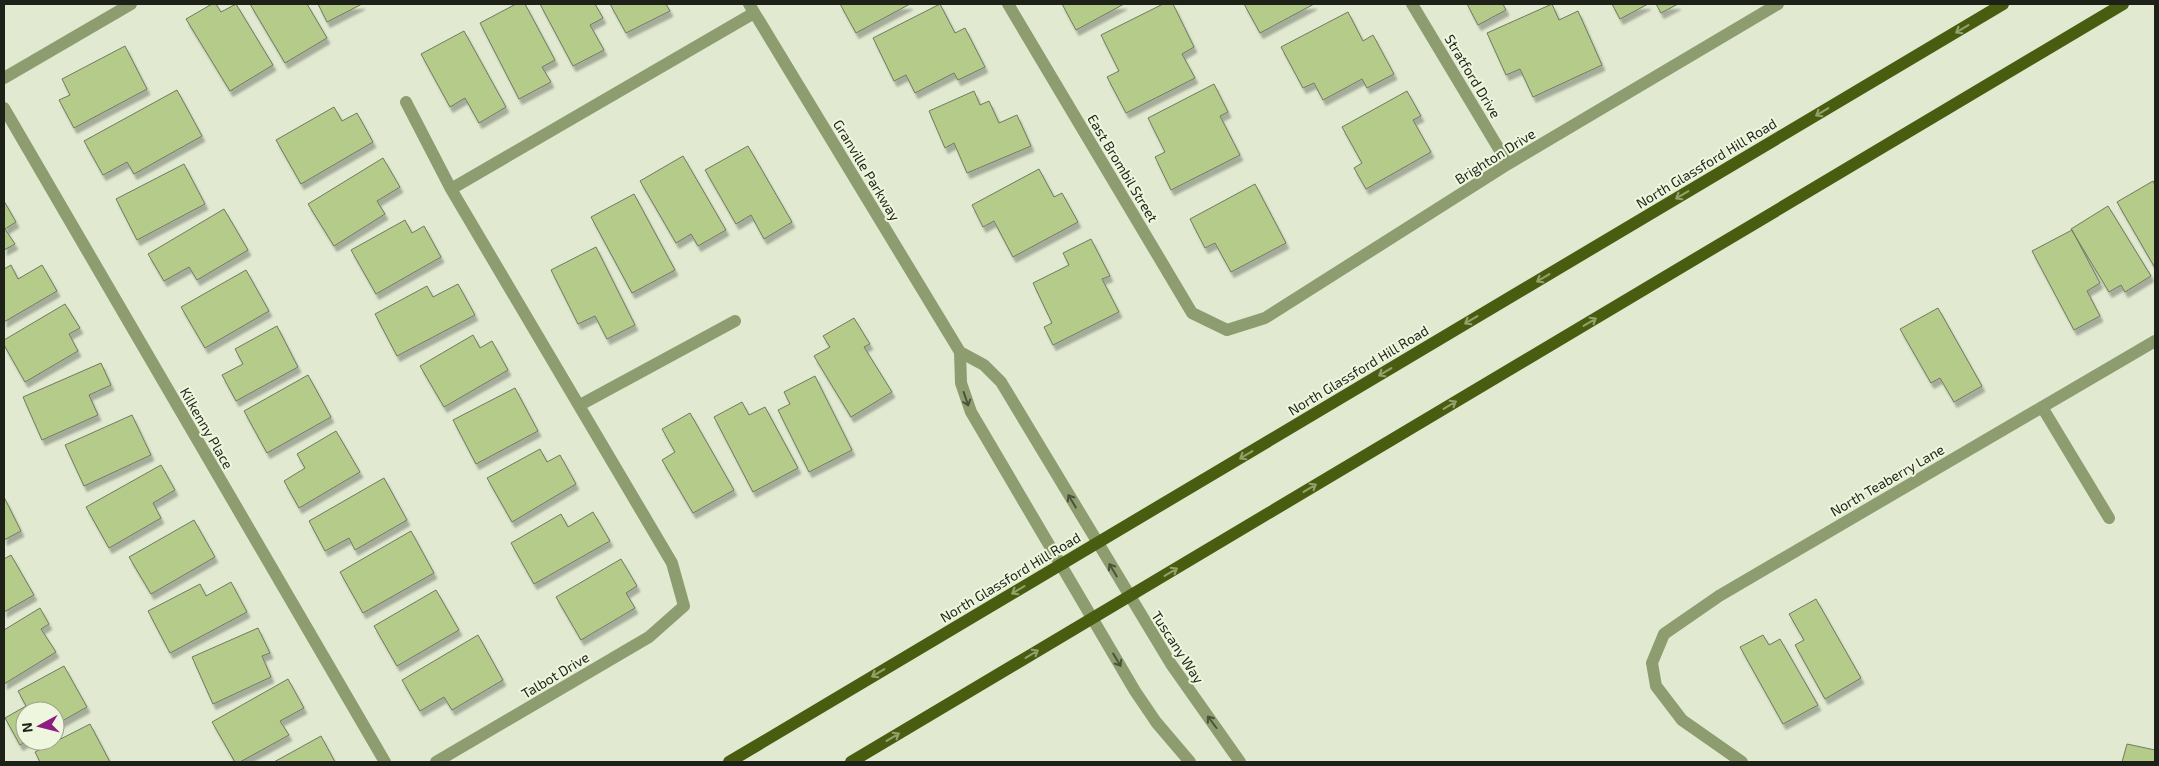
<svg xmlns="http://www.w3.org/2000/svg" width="2159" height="766" viewBox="0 0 2159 766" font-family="'Exo 2',sans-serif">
	<defs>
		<filter id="shadow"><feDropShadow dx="3" dy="5.5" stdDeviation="1" flood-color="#0004"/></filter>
	</defs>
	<rect width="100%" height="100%" fill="#e1ead1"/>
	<path fill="#b5cb8a" stroke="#717962" filter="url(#shadow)" d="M212 4H216L221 12 236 4 273 65 230 91 186 19Z
		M250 4H307L327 38 285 63Z
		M318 4H362L327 22Z
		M516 4H525L555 60 542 67 551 82 519 99 480 23Z
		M540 4H595L603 18 590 25 604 50 573 66Z
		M610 4H666L670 11 626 33Z
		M840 4H910L856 33Z
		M940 4 955 33 965 28 985 67 958 80 954 73 915 93 906 75 894 81 873 38Z
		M1062 4H1124L1076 30Z
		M1163 4H1173L1194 47 1182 54 1195 78 1126 113 1107 77 1119 71 1101 35Z
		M1244 4H1314L1260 33Z
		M1467 4H1503L1506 10 1478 25Z
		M1552 4 1559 20 1578 11 1602 65 1533 97 1520 69 1506 75 1487 33Z
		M1612 4H1648L1620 19Z
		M1656 4H1678L1661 13Z
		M1348 12 1363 41 1373 35 1394 74 1367 88 1362 79 1323 100 1314 83 1303 88 1281 47Z
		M464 31 506 107 479 123 465 98 450 107 421 54Z
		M125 46 147 89 74 128 59 100 70 95 62 79Z
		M1214 84 1228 112 1220 116 1240 155 1171 190 1155 157 1165 152 1148 118Z
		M177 90 202 136 134 174 127 162 103 175 84 141Z
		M974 91 980 105 989 101 999 123 1017 115 1031 146 967 173 954 143 945 148 929 111Z
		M1407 91 1421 116 1413 120 1431 152 1366 189 1354 168 1362 163 1342 127Z
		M334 107 342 121 357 113 373 142 301 184 276 140Z
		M748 146 792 222 764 239 751 215 736 224 705 170Z
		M683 156 726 230 698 246 691 234 676 243 640 181Z
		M383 158 400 187 377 201 385 214 334 246 308 204Z
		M184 164 205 204 137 240 116 199Z
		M1039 169 1054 197 1062 193 1078 222 1013 257 994 221 983 227 972 205Z
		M2153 181 2155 185V268L2117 202Z
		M1255 184 1286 243 1231 272 1215 243 1205 248 1190 219Z
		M634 194 675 270 632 293 591 217Z
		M4 201 16 222 5 229 15 244 4 250Z
		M2108 206 2151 276 2125 292 2121 285 2109 292 2071 229Z
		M224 209 248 250 197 280 189 267 164 281 148 254Z
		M405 220 412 233 424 226 441 257 376 294 351 250Z
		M2072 230 2100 283 2087 291 2100 316 2074 330 2032 251Z
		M1091 239 1110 276 1102 279 1119 312 1053 345 1044 327 1052 323 1033 283 1069 265 1063 253Z
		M596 247 635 325 607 339 595 316 578 324 551 270Z
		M11 265 18 279 42 265 57 291 4 322V269Z
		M246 270 269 311 205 348 181 307Z
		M458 284 475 315 397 356 375 314 427 286 433 297Z
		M65 304 80 328 69 334 78 351 25 382 4 345V340Z
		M1938 308 1982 386 1954 402 1940 378 1931 383 1900 329Z
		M854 318 870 344 864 347 892 392 851 417 814 356 830 347 823 336Z
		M277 326 298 367 236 401 222 375 243 364 235 349Z
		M473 335 480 348 492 341 508 370 444 407 420 366Z
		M101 363 111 385 89 395 98 415 42 440 23 397Z
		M308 375 331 417 267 453 244 411Z
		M815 376 852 450 809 472 778 410 790 404 784 392Z
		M515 388 538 431 476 464 453 420Z
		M742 402 749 415 765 407 798 468 753 492 714 417Z
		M690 413 734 490 693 513 662 460 675 452 662 429Z
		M132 415 151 455 84 486 65 445Z
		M336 431 360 472 299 508 284 481 305 468 297 454Z
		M540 449 547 462 560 455 576 484 512 522 487 478Z
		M161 465 175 490 153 503 161 518 109 548 86 507Z
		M384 478 407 520 355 550 349 538 325 551 309 521Z
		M4 497 21 531 4 540Z
		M593 512 610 541 534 584 511 543 561 514 568 527Z
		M194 520 215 557 151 594 129 557Z
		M411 531 434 573 363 613 340 572Z
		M11 555 34 595 4 612V559Z
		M621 559 637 586 626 593 635 608 581 640 556 597Z
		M231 582 247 612 170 653 148 611 200 584 206 596Z
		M436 590 459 630 397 666 374 626Z
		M1816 599 1861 678 1825 699 1795 645 1804 640 1789 614Z
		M40 608 49 624 41 629 56 652 4 684V630Z
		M258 628 270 653 262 656 271 677 213 704 192 657Z
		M478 635 503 680 452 710 444 697 420 711 402 680Z
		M1763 635 1769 645 1780 639 1818 705 1783 724 1740 647Z
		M64 666 87 707 55 725V711H25V741H27L20 745 5 718 26 706 18 691Z
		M288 679 304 708 280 721 289 735 240 762H235L212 722Z
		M90 724 110 762H40L35 752Z
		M321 736 335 762H274Z
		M2127 744 2155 750V762H2122Z"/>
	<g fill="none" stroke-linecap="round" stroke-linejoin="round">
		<path stroke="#8d9d6f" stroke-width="12" d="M749 4 960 352 984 365 1001 382 1171 664 1240 762
			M1008 4 1192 313 1227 330 1265 318 1508 164 1778 4
			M1412 4 1508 164
			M4 78 131 4
			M406 102 451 189 672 563 684 606 649 637 436 762
			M4 108 385 762
			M451 189 754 13
			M960 352 961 383 971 412 1135 691 1156 722 1190 762
			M580 405 735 321
			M2042 407 2109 518
			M1742 762 1682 720 1656 686 1652 663 1664 634 1719 596 2155 341"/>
		<path stroke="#495d10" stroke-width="12" d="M729 762 2003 4
			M851 762 2123 4"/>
	</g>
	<defs><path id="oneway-shaft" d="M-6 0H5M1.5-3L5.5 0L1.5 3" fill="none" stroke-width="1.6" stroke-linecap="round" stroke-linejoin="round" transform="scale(1.25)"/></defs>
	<g stroke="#93a26d">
		<use href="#oneway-shaft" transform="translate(1962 29) rotate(149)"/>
		<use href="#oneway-shaft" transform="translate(1822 112) rotate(149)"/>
		<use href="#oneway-shaft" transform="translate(1682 195) rotate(149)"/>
		<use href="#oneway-shaft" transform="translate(1543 278) rotate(149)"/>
		<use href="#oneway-shaft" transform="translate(1471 320) rotate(149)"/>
		<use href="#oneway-shaft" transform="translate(1590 322) rotate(-31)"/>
		<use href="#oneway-shaft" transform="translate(1385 372) rotate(149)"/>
		<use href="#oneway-shaft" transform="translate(1450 405) rotate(-31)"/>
		<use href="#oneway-shaft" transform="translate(1246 455) rotate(149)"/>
		<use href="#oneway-shaft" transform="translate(1310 488) rotate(-31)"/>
		<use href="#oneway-shaft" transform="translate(1171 572) rotate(-31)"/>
		<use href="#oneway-shaft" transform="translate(1018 590) rotate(149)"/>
		<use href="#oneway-shaft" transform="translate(1032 654) rotate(-31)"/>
		<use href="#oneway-shaft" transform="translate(878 673) rotate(149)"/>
		<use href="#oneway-shaft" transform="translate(893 737) rotate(-31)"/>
	</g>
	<g stroke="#4a533b">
		<use href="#oneway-shaft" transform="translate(966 399) rotate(71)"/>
		<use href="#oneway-shaft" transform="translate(1072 501) rotate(-121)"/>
		<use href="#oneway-shaft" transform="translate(1113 570) rotate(-121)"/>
		<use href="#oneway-shaft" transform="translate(1117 660) rotate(59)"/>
		<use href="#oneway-shaft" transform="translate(1212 722) rotate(-127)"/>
	</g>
	<g text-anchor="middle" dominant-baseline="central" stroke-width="4" stroke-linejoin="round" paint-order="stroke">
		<g font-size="14" fill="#1e2118" stroke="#eef7de">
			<text transform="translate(1473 76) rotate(59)">Stratford Drive</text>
			<text transform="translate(1495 156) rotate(-32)">Brighton Drive</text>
			<text transform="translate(1706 163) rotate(-31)">North Glassford Hill Road</text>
			<text transform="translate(1123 168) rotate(59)">East Brombil Street</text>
			<text transform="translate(867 170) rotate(59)">Granville Parkway</text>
			<text transform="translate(1358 370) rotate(-31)">North Glassford Hill Road</text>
			<text transform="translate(207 428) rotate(60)">Kilkenny Place</text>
			<text transform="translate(1887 480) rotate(-30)">North Teaberry Lane</text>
			<text transform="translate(1010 577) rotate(-31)">North Glassford Hill Road</text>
			<text transform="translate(1178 647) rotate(57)">Tuscany Way</text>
			<text transform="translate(555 675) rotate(-31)">Talbot Drive</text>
		</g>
	</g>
	<rect width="2159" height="766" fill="none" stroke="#1e2118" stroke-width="10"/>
	<g transform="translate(40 726) rotate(263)"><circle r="24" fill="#eef7de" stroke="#9ba18f"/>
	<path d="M0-4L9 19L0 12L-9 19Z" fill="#8d1d80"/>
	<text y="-8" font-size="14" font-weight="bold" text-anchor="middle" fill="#1e2118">N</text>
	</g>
</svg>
